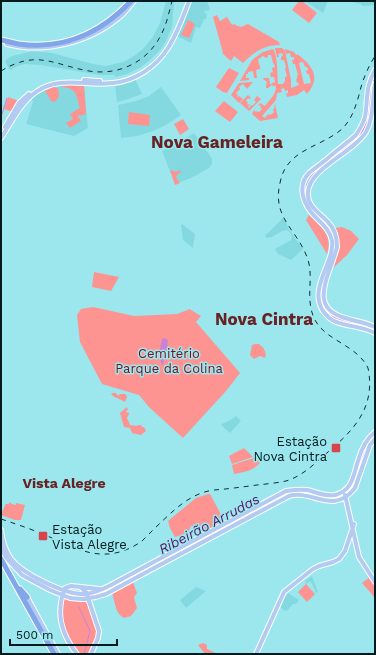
<svg xmlns="http://www.w3.org/2000/svg" width="376" height="655" viewBox="0 0 376 655" font-family="'Work Sans',sans-serif">
	<rect width="100%" height="100%" fill="#9be7ed"/>
	<path fill="#84d9e0" d="M166 1H174L172 27 166 41 161 49 150 60 141 67 127 74 115 77V75H100L41 65 25 64 18 66 10 70 5 62 7 59 12 56 29 52 31 51 52 53 93 64 106 66 123 62 131 58 142 50 153 37 160 23Z
		M192 1H207L210 10 204 11 205 14 207 13 206 19H204L200 28 196 27 191 43 177 36Z
		M305 1H328L323 13Z
		M354 1H375V5L362 6 361 4 355 3Z
		M135 79 142 94 125 100 117 102 115 85 124 83Z
		M64 84 84 86 88 128 74 136 26 124 33 102 31 98 35 94 44 90 55 86Z
		M161 87 181 115 166 125 153 131 137 136 121 138 118 105 136 101 149 96Z
		M194 133 211 157 212 159V164L209 168 191 178 175 184 162 151 179 142Z
		M283 218 286 222 289 230 291 232 294 237 303 249 291 260 278 254 275 249 291 240 292 237 291 234 287 230 282 231 272 237 266 238 265 234H267Z
		M182 224 195 234 193 248 183 240 181 225Z
		M236 416 241 421 230 433 221 425 222 424 232 419Z
		M312 576 318 592 316 593 311 582 310 581 306 584 305 581Z
		M196 587 206 591 186 608 180 600Z
		M288 593 299 600 296 604H293L287 611 286 610 285 611 279 606Z"/>
	<path fill="#fd9491" fill-rule="evenodd" d="M299 1H302L317 13 309 23 292 10Z
		M217 15 220 21 227 17 232 25 234 24C241 28 241 27 248 24L279 42 280 45C264 45 254 52 243 63L234 56 231 61 223 54 222 49 213 17Z
		M188 20 195 24 189 38 181 35Z
		M275 48H282L285 51 291 80V88L299 85 298 82 297 83 296 79H297V76L298 75 295 64H293L292 60H294V57H291L290 53 286 54 285 49 294 52 296 55H297V54C313 66 321 77 307 94L304 90 297 95 287 97 286 94 288 93V90L285 91 284 88 281 89 282 92 277 93 276 100 262 116 265 118 268 114 269 115 271 114H272L274 112 273 110 275 107 274 106 275 104 278 118 260 121 252 114 254 110 256 112 257 111 259 112 262 109 260 107 261 106 260 105 259 106H258L260 103 265 106C270 99 276 95 276 86H274V87L272 85 268 88H266V86L267 82 263 79V78H269L270 84 271 85 272 83 275 82 274 77H271L270 73 273 72 272 68 275 67 274 64 273 63 271 55H268V57L265 58 264 56 261 57V58L258 59 259 65H260V69L256 70 257 78H254L253 71 248 72V74H246V78H249V80L240 81 251 62 252 60H253V59L263 52 273 49C278 56 277 74 278 84H283L285 81V77L287 76 285 69 286 67 284 60H281V57L283 56 282 53 278 54 279 57H277L275 49ZM303 62 305 67H307L308 70 306 71 307 74H309L311 83 304 84 299 63Z
		M229 68 239 73 227 93 223 92 216 87Z
		M253 82 247 89 243 84 240 86 239 87 240 89 236 93 238 95 237 96 238 97 239 96 243 99 239 103 231 95 239 83Z
		M64 84 84 86 86 114 81 116 80 115 78 116 81 121 70 128 66 123 73 119 70 114 80 108C76 95 77 88 62 87Z
		M55 86V88H58L59 96 56 101 52 102 45 91Z
		M248 95 252 99 251 98 250 99 248 98 246 101 248 103 247 104 248 105 249 104H250L248 107 249 108 251 105 252 106 256 102 254 100 257 96 261 99 249 111 240 103Z
		M8 97 19 101 13 112 4 109Z
		M224 101 238 112 230 122 215 111Z
		M129 112 150 115 149 126 128 124Z
		M183 119 189 129 180 135 174 124Z
		M170 170 174 171 175 172 180 170 181 172 177 175 176 177 180 183 175 185Z
		M309 215C322 228 333 234 327 254L306 220Z
		M342 227 351 231 359 239 347 255 333 268 338 244 335 228Z
		M94 272 119 277 111 291 92 287Z
		M93 307 134 316 177 314 190 309 191 310 201 316 196 322 240 373 226 391 183 438 149 407 139 395 102 384 80 342 77 315 81 309Z
		M255 344H259C264 348 267 352 265 358L260 356 254 359 250 355 252 345Z
		M113 393H116L118 396 120 394H125L127 396V398L126 399 125 402 113 396 111 394Z
		M127 407 128 410 126 411V412L129 413V414L127 418 130 425 137 426 138 425H141L142 427H144L146 431 141 435 132 433 130 428 124 427 120 413Z
		M244 448 253 457 232 464 229 456Z
		M254 458 260 463C253 471 244 472 234 474L232 465Z
		M208 494H210L225 522 204 533 198 527 191 526C189 533 182 535 175 537L170 528 168 521 196 498Z
		M9 502 12 504 16 505V503L25 505 21 520H15L1 515 5 505 6 504H9Z
		M370 577 375 585V598L362 583Z
		M133 582 137 593 134 597 137 608 131 616 124 618C115 614 115 601 112 593Z
		M306 584 315 594 307 602 298 592Z
		M63 598 72 601H87L96 629C97 638 92 646 89 654H80C64 637 61 620 63 598Z
		M203 643 207 645V649L218 654H205L198 645Z"/>
	<path fill="#cc81d8" d="M163 338 167 339 168 341 167 350 168 355 167 359 166 360 162 356 164 362 162 365C158 358 160 344 163 338Z"/>
	<g fill="none" stroke-linecap="round" stroke-linejoin="round">
		<path stroke="#cc81d8" stroke-width="1" d="M1 117 7 98
			M79 607 90 631 84 654"/>
		<path stroke="#cc81d8" stroke-width="2.5" d="M309 205C302 193 307 182 316 172L356 139 363 130 368 118 372 86 375 76
			M313 211C326 224 336 230 334 250
			M327 270C319 290 316 312 341 320 352 324 364 325 375 330
			M56 589C74 598 84 598 102 592L288 494C293 493 298 491 303 492 311 493 319 497 327 498 357 501 359 460 369 441"/>
		<defs>
			<path id="major" d="M7 44C47 54 91 42 122 15 126 11 130 6 134 1
				M375 70C365 87 368 100 365 117 363 124 360 129 356 135 347 143 337 150 328 158 322 163 315 168 309 173 298 184 302 201 311 212 318 221 330 228 332 241 335 262 308 288 323 311 326 315 330 319 334 321 347 327 362 326 375 333
				M84 80 100 81
				M375 84C372 100 374 118 366 132 353 153 308 169 308 193 307 207 320 213 328 222 335 229 337 238 337 247 335 255 332 263 329 271 322 291 318 309 342 317 353 321 365 322 375 327
				M5 127 19 103 29 94
				M1 138C11 123 21 102 36 92 51 81 68 82 86 83 95 84 104 84 113 83 135 81 156 67 168 48 177 34 183 17 189 1
				M345 495 359 557 375 582
				M1 530C2 541 5 550 11 559 23 574 64 594 83 594 92 594 101 590 109 586L286 491C293 490 300 489 307 490 316 492 326 497 335 495 353 490 353 476 358 461 361 450 366 439 375 432
				M1 545 5 556 9 561 22 575 50 590 70 598 81 599 96 597 106 594 141 575 289 496C313 489 333 516 355 488L370 445 375 439
				M80 587 86 592 99 631 98 638 91 654
				M27 597 58 654
				M77 654C61 634 55 613 65 588L71 586 100 589
				M256 654 284 592 313 569 319 566 333 562 339 559 345 551 354 524"/>
			<path id="highway" d="M1 40C7 41 13 43 19 44 63 50 101 33 131 1
				M1 559 54 654
				M20 589 27 597"/>
		</defs>
		<use href="#major" stroke="#fff" stroke-width="6"/>
		<use href="#highway" stroke="#fff" stroke-width="7"/>
		<use href="#major" stroke="#b3caf2" stroke-width="4"/>
		<use href="#highway" stroke="#81a6e9" stroke-width="5"/>
		<path stroke="#102f32" stroke-width="1" stroke-dasharray="5 5" stroke-linecap="butt" d="M1 71C37 49 54 65 89 71 120 76 149 61 162 33 167 23 169 12 172 1
			M1 519C16 524 31 529 45 535 62 542 83 554 102 554 116 555 131 549 142 541 146 537 150 533 154 529 171 513 189 493 214 490 228 489 242 487 257 485 266 484 277 483 286 481 303 476 315 463 328 452 354 430 376 407 368 368 357 345 326 341 315 320 304 299 315 277 307 257 296 228 272 218 280 183 286 149 320 148 342 129 352 119 355 108 359 95 362 81 368 67 375 56"/>
	</g>
	<g fill="#d5454b" stroke="#9be7ed" stroke-width="1.5">
		<rect x="331" y="443" width="10" height="10" rx="2"/>
		<rect x="38" y="531" width="10" height="10" rx="2"/>
	</g>
	<g text-anchor="middle" dominant-baseline="central" stroke-width="3" stroke-linejoin="round" paint-order="stroke">
		<g font-size="13" fill="#7d0f1d" stroke="#9be7ed">
			<text x="169" y="353">Cemitério<tspan x="169" dy="15">Parque da Colina</tspan></text>
		</g>
		<g font-size="13" fill="#001a1d" stroke="#9be7ed" text-anchor="end">
			<text x="327" y="441">Estação<tspan x="327" dy="15">Nova Cintra</tspan></text>
			<text x="52" y="529" text-anchor="start">Estação<tspan x="52" dy="15">Vista Alegre</tspan></text>
		</g>
		<g font-size="14" font-weight="bold" fill="#672224" stroke="#9be7ed">
			<text x="64" y="483">Vista Alegre</text>
		</g>
		<g font-size="14" font-style="italic" fill="#591364" stroke="#9be7ed">
			<text transform="translate(209 524) rotate(-28)">Ribeirão Arrudas</text>
		</g>
		<g font-size="17" font-weight="bold" fill="#672224" stroke="#9be7ed">
			<text x="217" y="142">Nova Gameleira</text>
			<text x="264" y="319">Nova Cintra</text>
		</g>
	</g>
	<rect width="376" height="655" fill="none" stroke="#001a1d" stroke-width="4"/>
	<path d="M10 639v6h107v-6" fill="none" stroke="#001a1d" stroke-width="2"/>
	<text x="16" y="639" font-size="12" fill="#001a1d" stroke="#9be7ed" stroke-width="3" paint-order="stroke">500 m</text>
</svg>
